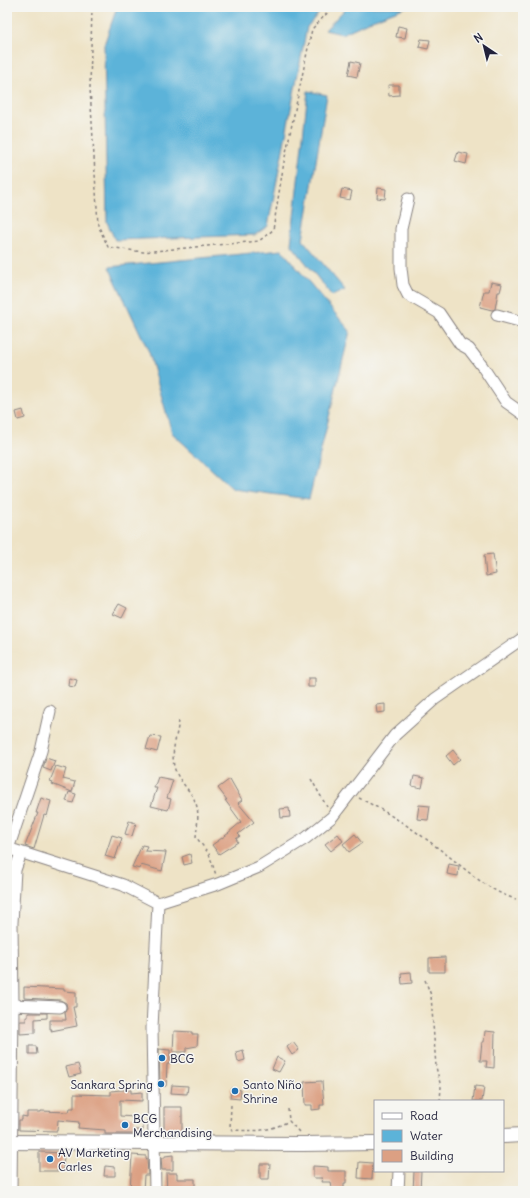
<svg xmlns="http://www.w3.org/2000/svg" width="530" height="1198" viewBox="0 0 530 1198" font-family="Delius,sans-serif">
	<rect width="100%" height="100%" fill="#f6f6f2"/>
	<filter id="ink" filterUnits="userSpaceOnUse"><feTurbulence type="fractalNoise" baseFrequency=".025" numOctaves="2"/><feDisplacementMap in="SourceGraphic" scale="8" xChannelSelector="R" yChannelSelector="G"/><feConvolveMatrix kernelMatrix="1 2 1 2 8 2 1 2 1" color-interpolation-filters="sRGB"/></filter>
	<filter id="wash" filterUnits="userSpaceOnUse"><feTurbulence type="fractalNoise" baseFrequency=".012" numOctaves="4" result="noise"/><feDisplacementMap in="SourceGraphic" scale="16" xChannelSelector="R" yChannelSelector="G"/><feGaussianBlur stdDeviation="0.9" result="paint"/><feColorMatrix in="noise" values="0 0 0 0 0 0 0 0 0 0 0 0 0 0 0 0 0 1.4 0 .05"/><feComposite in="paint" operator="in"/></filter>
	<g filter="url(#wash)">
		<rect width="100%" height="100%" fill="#eee3c6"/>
		<path fill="#5cb3d9" stroke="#3f6a8a" d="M117 7H324L307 27 268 226 255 235 115 240 107 222 104 45Z
			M347 7H406L372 20 342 34 325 30Z
			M308 91 327 95 303 240 345 290 332 296 291 244Z
			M282 250 350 331 309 499 233 489 172 433 149 352 109 267Z"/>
		<g id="blocks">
			<path fill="#dca083" d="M398 26 407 28 405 38 396 37Z
				M421 39 430 40 428 49 419 47Z
				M351 61 360 63 357 77 348 75Z
				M388 85H399V95L389 96Z
				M458 152 468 154 466 164 455 161Z
				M378 188 386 189 385 199 377 198Z
				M342 189 352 191 350 200 340 198Z
				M491 282 502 284 500 292H498L495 309 492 310 480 307 484 291H489Z
				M23 410 25 418 18 420 16 412Z
				M493 554 496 574 486 576 484 555Z
				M119 604 127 608 122 618 113 614Z
				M69 678 77 680 75 687 68 686Z
				M308 678H315V687H308Z
				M385 704V712L377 713 376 705Z
				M150 736 161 737 157 752 146 749Z
				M453 750 460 759 453 765 446 756Z
				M46 758 55 761 51 771 43 768Z
				M56 766 66 769 63 779 75 782 72 792 52 784 53 782 50 781Z
				M414 776 424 778 422 788 412 786Z
				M158 777 173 780 167 798 171 799 168 810 151 806 157 788H154Z
				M230 779 242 800 238 803 254 822 238 834 240 836 236 839 238 842 219 854 212 845 229 833H228L241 822 225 800H227L218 788Z
				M69 792 76 794 73 803 66 801Z
				M41 798 51 801 47 816 44 815 34 849 25 846 38 813H36Z
				M419 805 430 806 428 820 417 819Z
				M289 808 290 817 281 818 280 809Z
				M129 821 136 823 132 836 125 834Z
				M338 834 343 841 331 851 325 844Z
				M355 834 362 843 349 852 343 844Z
				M112 835 122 838 115 859 105 856Z
				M142 845 147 846 145 851 166 852 162 871 141 865 140 869 132 867Z
				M190 854 192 863 184 865 182 857Z
				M449 864 459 866 458 876 447 874Z
				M445 957V972H429V958Z
				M411 972 412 983 402 984 401 973Z
				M24 987 64 989V991L76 992V1007H73L77 1026 51 1031 52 1029H50V1020H66L65 1012 67 1008 66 1003 60 1000 24 998Z
				M28 1013H47V1018L35 1019V1033L20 1034V1021H26V1017H28Z
				M174 1031 192 1032V1034H198L197 1046 186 1048V1052H173Z
				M485 1031 495 1032 494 1068 486 1067 487 1061H480L482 1042H484Z
				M293 1042 299 1050 292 1055 287 1047Z
				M29 1046H36L37 1054H29Z
				M159 1049 170 1050V1064H167L166 1086H160Z
				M243 1050 245 1060 238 1062 236 1052Z
				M277 1057 285 1061 279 1072 272 1069Z
				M78 1064 81 1074 69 1077 66 1067Z
				M322 1081 324 1105H320V1109L312 1110V1105H305L304 1082Z
				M172 1085 188 1086 187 1094 171 1093Z
				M475 1086 484 1087 482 1101H473Z
				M231 1088 241 1090 240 1099 230 1098Z
				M121 1090H131V1093L142 1092V1101L120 1100V1116L135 1117 134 1123H143V1130H134V1134H105V1130L78 1128 79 1122 58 1120 57 1131 19 1130V1120H22V1116L27 1117V1112H41V1111L69 1112 70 1108H74V1094L111 1095V1091Z
				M164 1107H182V1132H164Z
				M39 1152 64 1153 63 1171H39Z
				M132 1155 146 1156V1159L147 1158 148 1175H144L143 1191H130Z
				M173 1155V1170H162L161 1158H165V1156Z
				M359 1162 373 1163 372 1179 358 1178Z
				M260 1164H270L269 1179H260Z
				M105 1166 115 1167V1176H104Z
				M313 1166 328 1167V1171H346V1183H344V1190L332 1189 331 1182H321L322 1178H313Z
				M414 1171H421L420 1191H413Z
				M166 1173H177V1179H195V1191H167Z"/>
		</g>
	</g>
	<g filter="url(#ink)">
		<use href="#blocks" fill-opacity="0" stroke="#888280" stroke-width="1"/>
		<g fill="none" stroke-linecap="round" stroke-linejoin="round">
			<defs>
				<path id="minor" d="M408 199 401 229V268L403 285 408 295 439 313 460 344 469 349 482 366 506 402 523 414
					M497 315 523 322
					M7 848 123 885 158 903 218 884 259 867 306 838 332 817 395 735 435 699 523 638
					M8 849 41 751 50 711
					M13 1005 60 1007
					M11 1191 13 1005 12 923 15 870 21 853
					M155 1191 152 1028 158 903
					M398 1191 399 1171"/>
				<path id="major" d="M503 1136 523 1135
					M7 1142 303 1144 375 1143"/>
			</defs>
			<use href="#minor" stroke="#888280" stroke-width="13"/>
			<use href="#major" stroke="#888280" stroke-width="16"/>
			<path stroke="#888280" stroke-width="1.5" stroke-dasharray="3 3" stroke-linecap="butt" d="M92 7 90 88 98 225 108 247 143 252 259 241 273 230 284 162 312 29 333 7
				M179 721C177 735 171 752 174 766 177 780 189 788 195 801 200 812 197 825 196 837L209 854 216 875
				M311 779 327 807
				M359 798C388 812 416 831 442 851 465 868 487 891 516 899
				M425 980 431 995 436 1067 441 1087 440 1101
				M231 1105 230 1128 233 1130C256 1131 268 1132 289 1121L300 1133
				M288 1109 289 1121"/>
			<use href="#minor" stroke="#fff" stroke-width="11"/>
			<use href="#major" stroke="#fff" stroke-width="14"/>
		</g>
	</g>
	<g fill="#1f6fb2" stroke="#f6f6f2" stroke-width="1.5">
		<circle cx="162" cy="1058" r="4"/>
		<circle cx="161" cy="1084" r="4"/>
		<circle cx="235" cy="1091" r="4"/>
		<circle cx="125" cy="1125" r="4"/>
		<circle cx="50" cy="1159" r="4"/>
	</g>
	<g text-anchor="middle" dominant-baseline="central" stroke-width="3" stroke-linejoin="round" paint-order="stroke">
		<g font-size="12" fill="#22223b" stroke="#f6f6f2" text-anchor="start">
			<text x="170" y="1058">BCG</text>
			<text x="153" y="1084" text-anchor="end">Sankara Spring</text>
			<text x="243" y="1084">Santo Niño<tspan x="243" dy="14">Shrine</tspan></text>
			<text x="133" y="1118">BCG<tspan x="133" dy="14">Merchandising</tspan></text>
			<text x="58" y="1152">AV Marketing<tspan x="58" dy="14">Carles</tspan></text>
		</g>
	</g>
	<rect width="530" height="1198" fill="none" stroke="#f6f6f2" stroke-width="24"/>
	<rect x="374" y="1100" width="130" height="72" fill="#f6f6f2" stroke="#a1a1a9"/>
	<rect x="382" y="1113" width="20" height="6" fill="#ffffff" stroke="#a1a1a9"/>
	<text x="410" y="1120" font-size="12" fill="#22223b">Road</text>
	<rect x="382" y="1130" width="20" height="12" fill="#5cb3d9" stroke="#a1a1a9"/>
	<text x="410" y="1140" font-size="12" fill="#22223b">Water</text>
	<rect x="382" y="1150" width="20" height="12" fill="#dca083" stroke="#a1a1a9"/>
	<text x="410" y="1160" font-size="12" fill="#22223b">Building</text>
	<g transform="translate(484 46) rotate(325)" stroke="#f6f6f2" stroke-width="3" paint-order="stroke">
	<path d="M0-3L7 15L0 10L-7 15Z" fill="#22223b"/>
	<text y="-6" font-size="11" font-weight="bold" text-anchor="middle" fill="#22223b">N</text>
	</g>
</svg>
